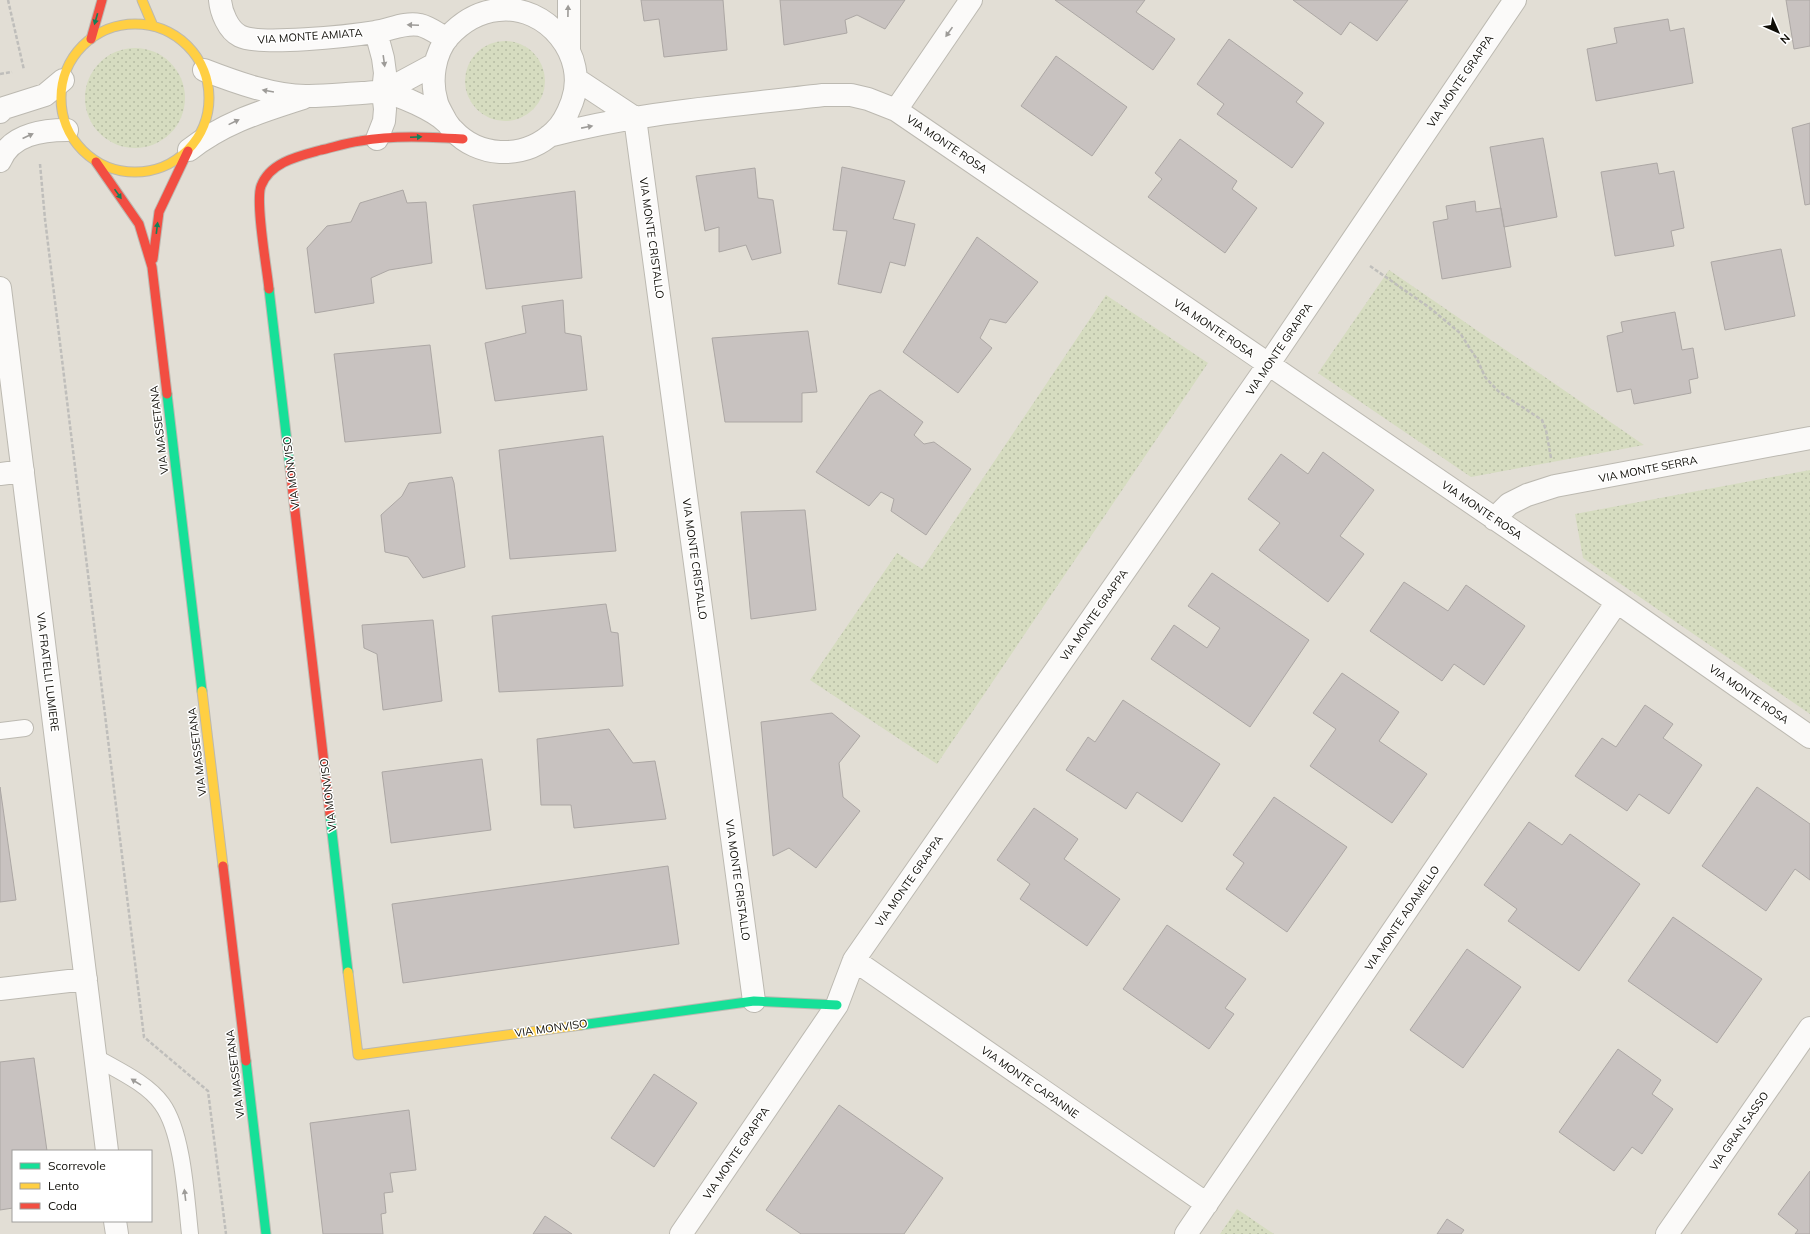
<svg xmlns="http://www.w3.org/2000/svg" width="1810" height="1234" viewBox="0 0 1810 1234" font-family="Mulish,sans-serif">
	<defs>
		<pattern id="grass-dots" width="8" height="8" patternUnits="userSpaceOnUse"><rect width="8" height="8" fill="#d6dcc0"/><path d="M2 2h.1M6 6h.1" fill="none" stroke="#b6bca4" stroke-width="1.8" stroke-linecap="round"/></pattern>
	</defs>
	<rect width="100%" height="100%" fill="#e2ded5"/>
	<path fill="url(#grass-dots)" d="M465 81a40 40 0 1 1 80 0a40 40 0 1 1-80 0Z
		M85 98a50 50 0 1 1 100 0a50 50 0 1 1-100 0Z
		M1389 270 1644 445 1471 477 1318 373Z
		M1106 295 1208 363 937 764 810 680 897 553 922 569Z
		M1810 470V714L1583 558 1575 514Z
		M1237 1209 1274 1234H1220Z"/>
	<path fill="#c8c2c0" stroke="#aca7a4" d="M641 0H723L727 50 664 57 659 19 644 21Z
		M780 0H905L885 29 857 15 845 20 847 33 784 45Z
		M1055 0H1145L1136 12 1175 39 1153 70Z
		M1293 0H1408L1377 41 1350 22 1341 35Z
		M1786 0H1810V46L1794 49Z
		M1668 19 1670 31 1684 28 1693 83 1596 101 1587 49 1617 43 1614 28Z
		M1229 39 1303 93 1296 102 1324 123 1292 168 1217 114 1224 104 1197 84Z
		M1056 56 1127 107 1092 156 1021 106Z
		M1810 123V204L1805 205 1792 128Z
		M1543 138 1557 217 1504 227 1490 147Z
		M1180 139 1237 181 1232 189 1257 208 1225 253 1148 197 1162 179 1155 173Z
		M1657 163 1659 174 1674 171 1684 228 1671 231 1674 246 1615 256 1601 172Z
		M842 167 905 181 893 219 915 224 905 266 890 262 881 293 838 284 847 231 833 230Z
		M755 168 758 198 773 200 781 253 752 260 746 245 719 252V227L705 231 696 176Z
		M403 190 407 203 426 202 432 263 389 270 371 278 374 303 315 313 307 248 327 226 351 222 360 203Z
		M575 191 582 278 486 289 473 205Z
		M1475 201 1476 212 1501 208 1511 267 1442 279 1433 222 1448 219 1446 206Z
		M977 237 1038 282 1006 323 990 319 980 338 992 348 958 393 903 352Z
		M1781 249 1795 316 1725 330 1711 262Z
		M563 300 565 333 581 336 587 390 495 401 485 343 526 333 522 306Z
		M1675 312 1682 350 1693 348 1698 378 1689 380 1691 393 1634 404 1631 389 1617 392 1607 336 1623 332 1621 322Z
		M808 331 817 392 802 393V422H725L712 338Z
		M430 345 441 433 345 442 334 354Z
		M880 390 923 422 914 435 924 444 934 442 971 469 926 535 891 511 894 499 881 492 869 506 816 472 870 395Z
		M603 436 616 551 510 559 499 450Z
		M1323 452 1374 490 1340 536 1364 554 1328 602 1259 550 1280 523 1248 499 1281 454 1308 474Z
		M452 477 454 483 465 567 423 578 408 557 385 552 381 515 402 496 409 483Z
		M805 510 816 610 751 619 741 512Z
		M1212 573 1309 640 1250 727 1151 659 1174 625 1207 648 1220 628 1188 606Z
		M1404 582 1448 611 1466 585 1525 626 1484 685 1454 664 1442 681 1370 631Z
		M606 604 611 632 618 633 623 686 499 692 492 616Z
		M433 620 442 701 383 710 377 654 364 648 362 625Z
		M1342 673 1399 712 1379 741 1427 774 1392 823 1310 766 1336 729 1313 713Z
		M1123 700 1220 764 1182 822 1137 792 1126 809 1066 770 1088 737 1095 742Z
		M1645 705 1673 724 1663 738 1702 765 1669 814 1639 794 1627 811 1575 776 1602 738 1616 747Z
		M832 713 860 736 839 763 843 797 860 811 816 868 789 848 773 856 761 722Z
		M609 729 633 763 655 761 666 819 574 828 571 805H541L537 739Z
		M482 759 491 830 391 843 382 772Z
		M0 787 16 900 0 902Z
		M1757 787 1810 824V880L1795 869 1766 911 1702 866Z
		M1274 797 1347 847 1287 932 1226 889 1244 863 1233 855Z
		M1034 808 1078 839 1064 859 1120 899 1087 946 1020 899 1030 884 997 860Z
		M1529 822 1562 845 1570 834 1640 884 1579 971 1508 921 1517 909 1484 885Z
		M668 866 679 944 403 983 392 904Z
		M1673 917 1762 979 1717 1043 1628 981Z
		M1167 925 1246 979 1225 1008 1234 1014 1209 1049 1123 989Z
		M1467 949 1521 987 1463 1068 1410 1030Z
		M1618 1049 1661 1080 1652 1094 1673 1109 1642 1154 1632 1147 1614 1171 1559 1132Z
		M34 1058 47 1151H13V1208L0 1210V1062Z
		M654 1074 697 1103 654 1167 611 1138Z
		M839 1105 943 1178 904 1234H801L766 1210Z
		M409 1110 416 1170 390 1173 393 1192 384 1193 386 1213 381 1214 383 1234H323L310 1123Z
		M1810 1171V1234H1795L1798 1230 1778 1214Z
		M545 1216 572 1234H533Z
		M1447 1219 1464 1230 1461 1234H1437Z"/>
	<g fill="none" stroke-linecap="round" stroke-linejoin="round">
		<defs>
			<path id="lane" d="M0 731 25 728
				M95 1057C117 1070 147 1083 162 1104 183 1133 186 1198 190 1234"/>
			<path id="street" d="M220 0C221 12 228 30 240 36 259 46 350 36 375 32 390 30 404 22 420 25 429 27 438 34 447 39
				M376 32 383 58 385 73 383 92 385 109 384 121 377 139
				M569 49V0
				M204 70C235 82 276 97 309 96 327 96 344 94 362 93 368 93 377 91 383 92 399 94 435 111 446 122 449 124 450 128 453 130 465 143 482 151 500 152 520 153 539 146 554 132 563 124 568 113 572 102 589 56 547 4 498 10 478 12 462 22 449 36 434 53 430 81 437 103 439 109 443 115 446 121
				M576 79 635 118
				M383 92 435 64
				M896 110 971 0
				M0 112 4 108 45 95 63 80
				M635 118 754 1001
				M549 136C638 112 732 106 823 95H851L868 99 896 110 1617 602 1810 737
				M189 150C225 122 260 112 303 98
				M0 161C11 134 42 130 67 130
				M0 288 107 1151
				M0 474 23 471
				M1494 519 1509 504 1527 495 1555 486 1810 438
				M854 960 1207 1204
				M0 989 86 979
				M115 1221 117 1234
				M681 1234 837 1005 854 960 1268 365 1515 0
				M1186 1234 1617 602
				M1667 1234 1810 1028"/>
			<path id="fast" d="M269 289 290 468
				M167 394 202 691
				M330 815 348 972
				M581 1025 754 1001 837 1005
				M246 1061 266 1234"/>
			<path id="slow" d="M142 0 153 26
				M61 98a74 74 0 1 1 148 0a74 74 0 1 1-148 0Z
				M202 691 223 866
				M348 972 358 1055 581 1025"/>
			<path id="jam" d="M91 39 102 0
				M96 162 139 224 152 267 167 394
				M153 259 159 212 188 151
				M269 289C267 269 255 202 261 186 270 162 299 156 321 150 334 147 346 143 360 141 394 135 429 137 463 139
				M290 468 330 815
				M223 866 246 1061"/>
		</defs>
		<use href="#lane" stroke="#bcb9b1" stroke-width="18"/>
		<use href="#street" stroke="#bcb9b1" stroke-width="24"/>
		<use href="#fast" stroke="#bcb9b1" stroke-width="11"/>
		<use href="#slow" stroke="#bcb9b1" stroke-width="11"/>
		<use href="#jam" stroke="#bcb9b1" stroke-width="11"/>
		<path stroke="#bfbebb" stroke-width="2.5" stroke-dasharray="4 2" stroke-linecap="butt" d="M8 0 24 70
			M0 74 12 72
			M40 164 45 219 144 1037 208 1091 226 1234
			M1370 266 1430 308 1460 333 1478 361 1485 377 1498 391 1542 420 1546 430 1551 458"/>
		<use href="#lane" stroke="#fbfaf9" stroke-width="16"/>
		<use href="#street" stroke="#fbfaf9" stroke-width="22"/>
		<use href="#fast" stroke="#16e098" stroke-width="9"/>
		<use href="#slow" stroke="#ffcf43" stroke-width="9"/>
		<use href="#jam" stroke="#f24e42" stroke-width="9"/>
	</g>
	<defs><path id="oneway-solid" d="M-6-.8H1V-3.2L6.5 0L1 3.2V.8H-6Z"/></defs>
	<g fill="#9d9b98">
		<use href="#oneway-solid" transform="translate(568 11) rotate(-89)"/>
		<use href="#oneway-solid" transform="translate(413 25) rotate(-178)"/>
		<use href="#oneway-solid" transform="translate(949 32) rotate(125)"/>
		<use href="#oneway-solid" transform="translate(384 61) rotate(82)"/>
		<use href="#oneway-solid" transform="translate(268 91) rotate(-170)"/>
		<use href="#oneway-solid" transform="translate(234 122) rotate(-26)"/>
		<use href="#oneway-solid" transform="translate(587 127) rotate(-11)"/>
		<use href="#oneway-solid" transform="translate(28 136) rotate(-25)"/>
		<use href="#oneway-solid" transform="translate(136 1082) rotate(-148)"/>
		<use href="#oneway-solid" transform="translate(185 1195) rotate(-97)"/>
	</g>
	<g fill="#138157">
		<use href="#oneway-solid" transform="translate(96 19) rotate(106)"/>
		<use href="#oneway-solid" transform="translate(416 137) rotate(-3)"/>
		<use href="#oneway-solid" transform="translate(118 194) rotate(55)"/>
		<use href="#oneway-solid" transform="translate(157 228) rotate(-83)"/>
	</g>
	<g text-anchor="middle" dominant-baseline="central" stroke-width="3" stroke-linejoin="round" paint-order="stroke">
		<g font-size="11" fill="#0f0d07" stroke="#fff">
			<text transform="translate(310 36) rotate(-4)">VIA MONTE AMIATA</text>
			<text transform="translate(1460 81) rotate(-56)">VIA MONTE GRAPPA</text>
			<text transform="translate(947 144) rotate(34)">VIA MONTE ROSA</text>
			<text transform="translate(652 238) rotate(82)">VIA MONTE CRISTALLO</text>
			<text transform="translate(1214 328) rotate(34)">VIA MONTE ROSA</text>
			<text transform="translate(1279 349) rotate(-56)">VIA MONTE GRAPPA</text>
			<text transform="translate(159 430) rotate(-97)">VIA MASSETANA</text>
			<text transform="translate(1648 469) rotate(-11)">VIA MONTE SERRA</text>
			<text transform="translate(291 473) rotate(-97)">VIA MONVISO</text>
			<text transform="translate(1482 510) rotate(34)">VIA MONTE ROSA</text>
			<text transform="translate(695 559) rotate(82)">VIA MONTE CRISTALLO</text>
			<text transform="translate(1094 615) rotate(-55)">VIA MONTE GRAPPA</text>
			<text transform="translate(48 672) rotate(83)">VIA FRATELLI LUMIERE</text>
			<text transform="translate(1749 694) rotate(35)">VIA MONTE ROSA</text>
			<text transform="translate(197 752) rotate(-97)">VIA MASSETANA</text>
			<text transform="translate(328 795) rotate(-97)">VIA MONVISO</text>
			<text transform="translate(738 880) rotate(82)">VIA MONTE CRISTALLO</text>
			<text transform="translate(909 881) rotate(-55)">VIA MONTE GRAPPA</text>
			<text transform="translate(1402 918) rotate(-56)">VIA MONTE ADAMELLO</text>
			<text transform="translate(551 1028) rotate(-8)">VIA MONVISO</text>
			<text transform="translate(235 1074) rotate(-97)">VIA MASSETANA</text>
			<text transform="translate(1030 1082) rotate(35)">VIA MONTE CAPANNE</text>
			<text transform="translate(1739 1131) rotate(-55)">VIA GRAN SASSO</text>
			<text transform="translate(736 1153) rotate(-56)">VIA MONTE GRAPPA</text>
		</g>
	</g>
	<rect x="12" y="1150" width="140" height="72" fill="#ffffff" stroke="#9f9e9c"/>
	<rect x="20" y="1163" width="20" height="6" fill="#16e098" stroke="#9f9e9c"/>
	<text x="48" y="1170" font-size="12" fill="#0f0d07">Scorrevole</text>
	<rect x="20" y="1183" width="20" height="6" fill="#ffcf43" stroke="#9f9e9c"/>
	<text x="48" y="1190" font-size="12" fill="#0f0d07">Lento</text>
	<rect x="20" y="1203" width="20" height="6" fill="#f24e42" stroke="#9f9e9c"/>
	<text x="48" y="1210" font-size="12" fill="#0f0d07">Coda</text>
	<g transform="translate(1778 32) rotate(135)" stroke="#ffffff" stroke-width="3" paint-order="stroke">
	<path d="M0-3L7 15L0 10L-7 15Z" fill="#0f0d07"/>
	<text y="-6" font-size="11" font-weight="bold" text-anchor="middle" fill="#0f0d07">N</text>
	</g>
</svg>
